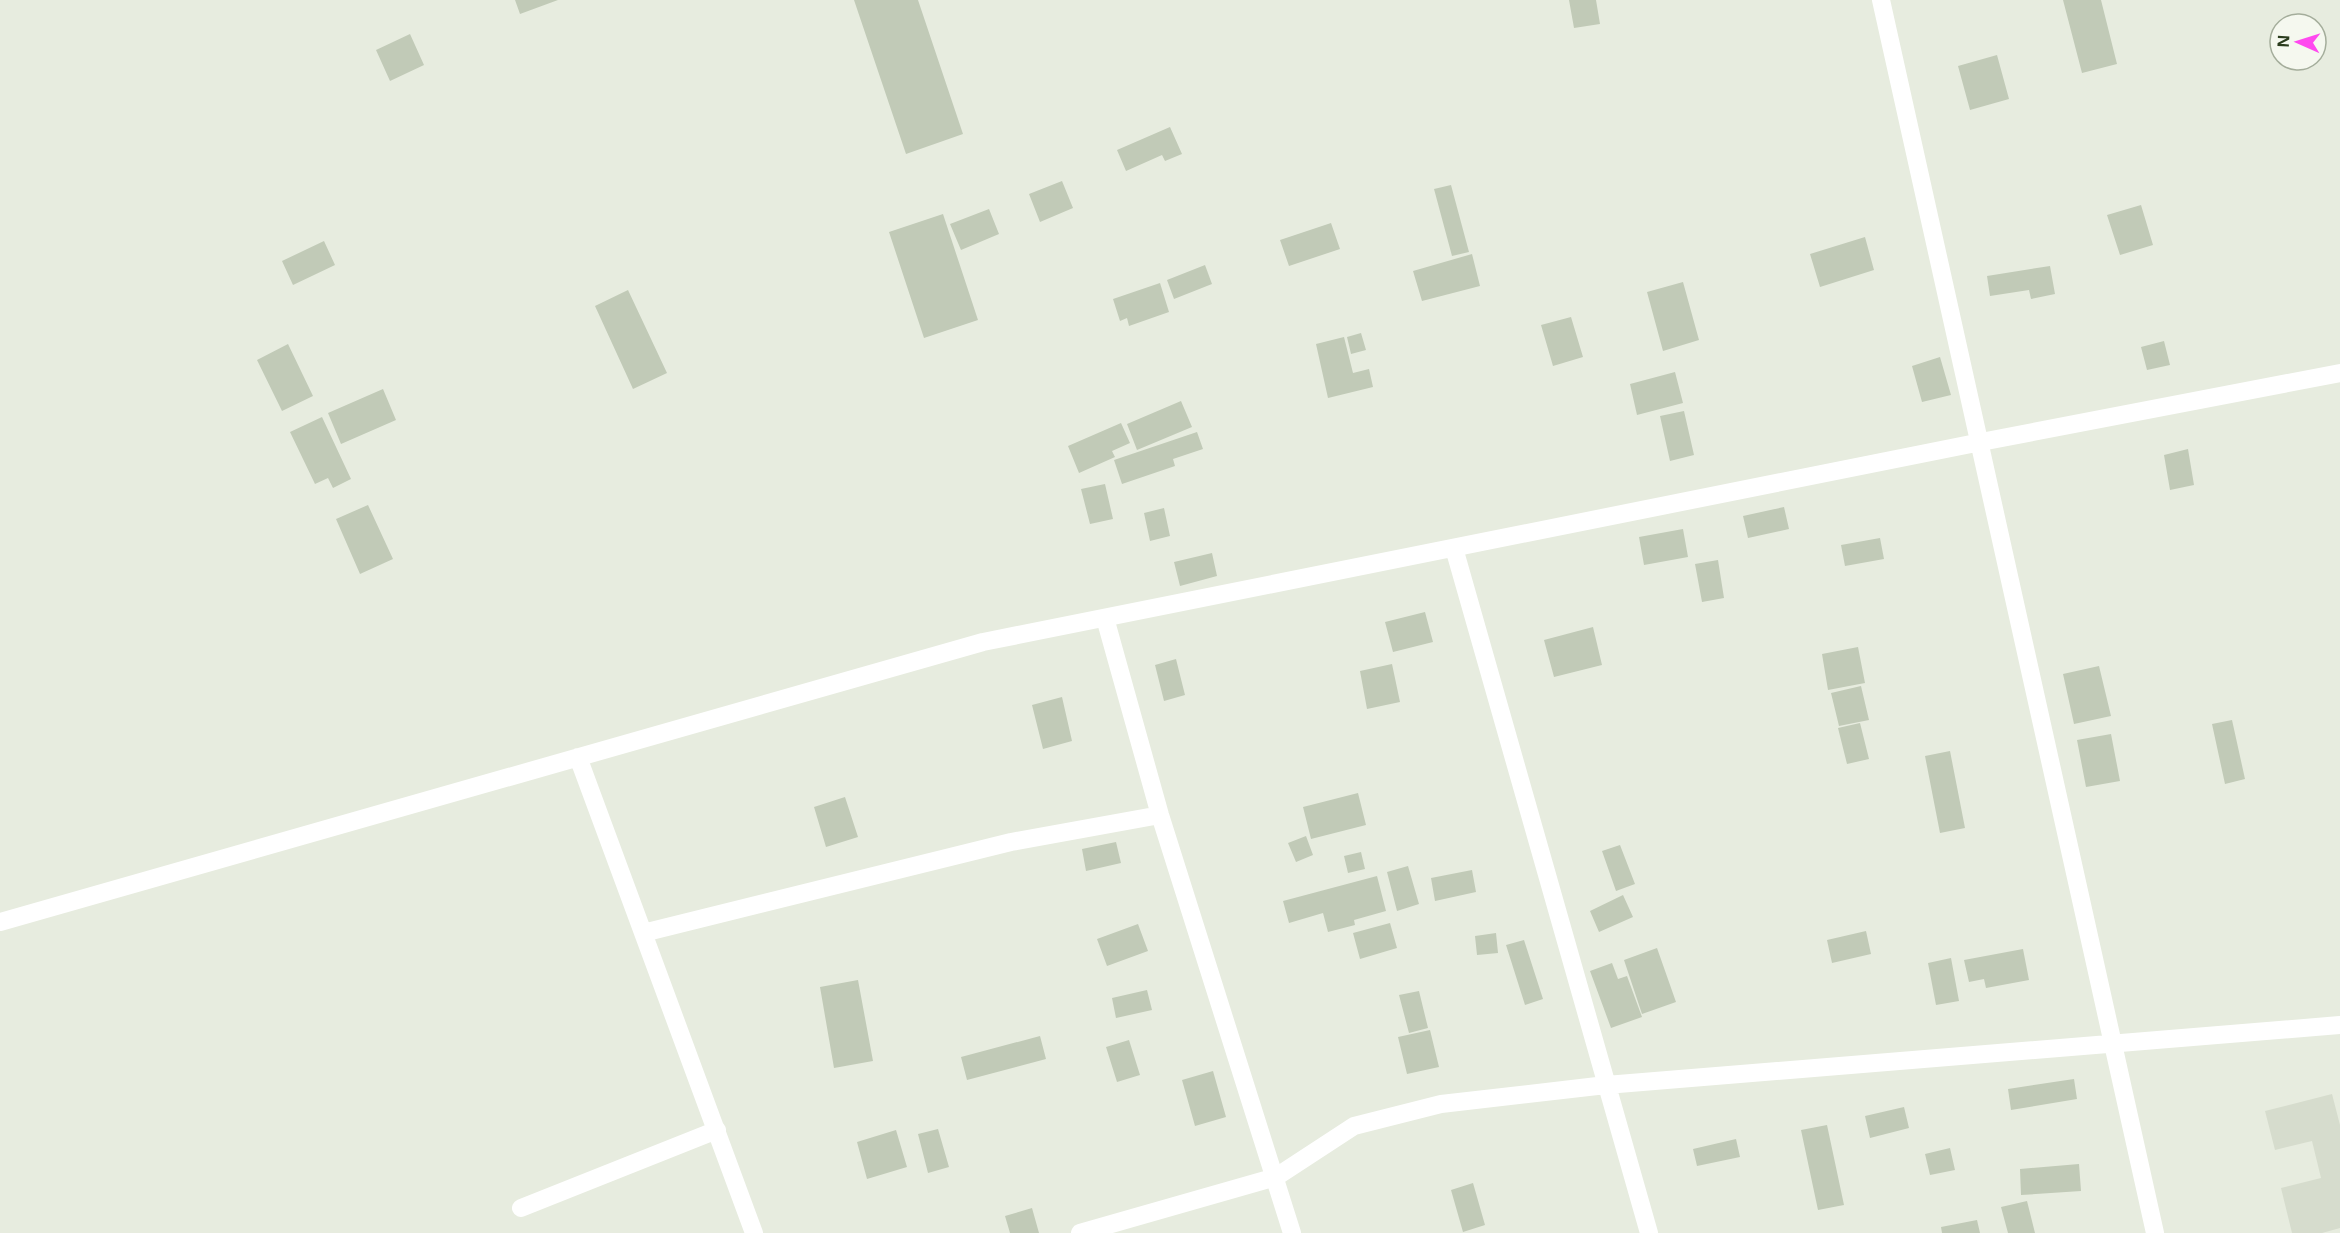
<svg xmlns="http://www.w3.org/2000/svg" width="2340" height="1233" viewBox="0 0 2340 1233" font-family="'Open Sans',sans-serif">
	<rect width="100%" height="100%" fill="#e7ecdf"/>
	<path fill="#d6dccd" d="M2332 1094 2340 1125V1228L2322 1233H2292L2281 1188 2321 1178 2312 1141 2275 1150 2265 1111Z"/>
	<path fill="#c1cab7" d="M515 0H558L520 14Z
		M854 0H918L963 134 906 154Z
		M1569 0H1596L1600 24 1574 28Z
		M2063 0H2101L2117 64 2082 73Z
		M410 34 424 65 390 81 376 50Z
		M1997 55 2009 99 1970 110 1958 66Z
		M1170 127 1182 154 1165 161 1162 155 1126 171 1117 150Z
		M1062 181 1073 208 1040 222 1029 194Z
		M1451 185 1469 252 1452 256 1434 189Z
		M2141 205 2153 245 2120 255 2107 215Z
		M989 209 999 234 961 250 950 224Z
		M943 214 978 320 924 338 889 232Z
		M1331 223 1340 249 1289 266 1280 240Z
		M1865 237 1874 270 1820 287 1810 254Z
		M324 241 335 265 293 285 282 261Z
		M1472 254 1480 286 1422 301 1413 271Z
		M1205 265 1212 284 1174 299 1167 280Z
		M2050 266 2055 294 2031 299 2029 290 1990 296 1987 276Z
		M1683 282 1699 340 1663 351 1647 292Z
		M1160 283 1169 312 1129 326 1127 318 1120 321 1113 299Z
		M628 290 667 373 633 389 595 306Z
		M1571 317 1583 357 1553 366 1541 325Z
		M1361 333 1366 350 1351 354 1347 337Z
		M1344 337 1353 373 1369 369 1373 387 1328 398 1316 344Z
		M2164 341 2170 365 2147 370 2141 347Z
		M288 344 313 396 282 411 257 360Z
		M1940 357 1951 395 1922 402 1912 366Z
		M1675 372 1683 403 1637 415 1630 384Z
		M383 389 396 420 341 444 328 413Z
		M1181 401 1192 427 1137 450 1127 424Z
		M1684 411 1694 455 1670 461 1660 416Z
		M322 417 351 479 333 488 328 478 315 484 290 432Z
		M1121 423 1130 443 1112 451 1115 457 1079 473 1068 446Z
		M1197 432 1203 449 1173 459 1175 466 1122 484 1114 460Z
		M2188 449 2194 485 2170 490 2164 455Z
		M1105 484 1113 519 1090 524 1081 489Z
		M368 505 393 559 360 574 336 519Z
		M1784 507 1789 529 1748 538 1743 516Z
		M1164 508 1170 536 1150 541 1144 513Z
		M1683 529 1688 557 1644 565 1639 537Z
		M1880 538 1884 559 1845 566 1841 545Z
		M1212 553 1217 576 1180 586 1174 562Z
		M1718 560 1724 598 1702 602 1695 564Z
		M1425 612 1433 642 1393 652 1385 622Z
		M1593 627 1602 665 1554 677 1544 640Z
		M1858 647 1865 683 1828 690 1822 654Z
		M1176 659 1185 695 1164 701 1155 665Z
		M1392 664 1400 702 1367 709 1360 671Z
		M2099 666 2111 716 2074 724 2063 674Z
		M1861 686 1869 720 1839 726 1831 693Z
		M1062 697 1072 741 1043 749 1032 705Z
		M2232 720 2245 779 2225 784 2212 724Z
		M1860 723 1869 759 1847 764 1838 728Z
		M2111 734 2120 781 2086 787 2077 740Z
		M1950 751 1965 828 1940 833 1925 756Z
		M1358 793 1366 825 1311 839 1303 807Z
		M845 797 858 837 826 847 814 807Z
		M1306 836 1313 855 1296 862 1288 843Z
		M1116 842 1121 863 1086 871 1082 849Z
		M1620 845 1635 884 1616 891 1602 851Z
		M1361 852 1365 869 1348 873 1344 856Z
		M1408 866 1419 904 1397 911 1387 872Z
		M1472 870 1476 892 1435 901 1431 878Z
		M1377 876 1386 911 1354 920 1355 925 1328 932 1323 913 1289 923 1283 901Z
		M1623 895 1633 917 1599 932 1590 911Z
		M1390 923 1397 948 1360 959 1353 933Z
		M1138 924 1148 951 1107 966 1097 939Z
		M1866 931 1871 954 1832 963 1827 940Z
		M1496 933 1498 953 1477 955 1475 936Z
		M1524 940 1543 999 1525 1005 1506 945Z
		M1657 948 1676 1002 1642 1014 1624 960Z
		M2023 949 2029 980 1986 988 1984 979 1969 982 1964 960Z
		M1951 958 1959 1001 1936 1005 1928 963Z
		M1612 963 1618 979 1627 976 1642 1017 1611 1028 1590 971Z
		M858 980 873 1061 834 1068 820 987Z
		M1147 990 1152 1010 1116 1018 1112 998Z
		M1419 991 1428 1028 1409 1033 1399 995Z
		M1430 1030 1439 1067 1407 1074 1398 1037Z
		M1040 1036 1046 1059 967 1080 961 1057Z
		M1129 1040 1140 1075 1117 1082 1106 1047Z
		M1213 1071 1226 1117 1195 1126 1182 1080Z
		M2074 1079 2077 1099 2011 1110 2008 1089Z
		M1904 1107 1909 1128 1870 1138 1865 1116Z
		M1827 1125 1844 1205 1818 1210 1801 1130Z
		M938 1129 949 1167 928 1173 918 1134Z
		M896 1130 907 1167 867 1179 857 1142Z
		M1736 1139 1740 1157 1697 1166 1693 1149Z
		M1950 1148 1955 1170 1930 1175 1925 1154Z
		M2079 1164 2081 1191 2021 1195 2020 1169Z
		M1473 1183 1485 1225 1463 1232 1451 1190Z
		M2027 1201 2035 1233H2008L2001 1207Z
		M1032 1208 1039 1233H1010L1005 1216Z
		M1977 1220 1980 1233H1942L1941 1227Z"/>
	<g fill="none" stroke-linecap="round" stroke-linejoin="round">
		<path stroke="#fff" stroke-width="18" d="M1881 0 2155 1233
			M1454 548 1649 1233
			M1105 618 1160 815 1292 1233
			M578 757 754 1233
			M0 922 983 642 1981 442 2340 373
			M643 933 1011 842 1160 815
			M521 1208 717 1130
			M1080 1233 1276 1177 1354 1126 1441 1104 1606 1085 2340 1025"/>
	</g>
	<g transform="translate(2298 42) rotate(273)"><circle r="28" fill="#f5f8ef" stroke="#a4ad9b" stroke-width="1.5"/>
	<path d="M0-4.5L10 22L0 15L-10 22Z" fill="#ff49ef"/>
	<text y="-9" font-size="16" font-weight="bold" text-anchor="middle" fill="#2b3d1e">N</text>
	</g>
</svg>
